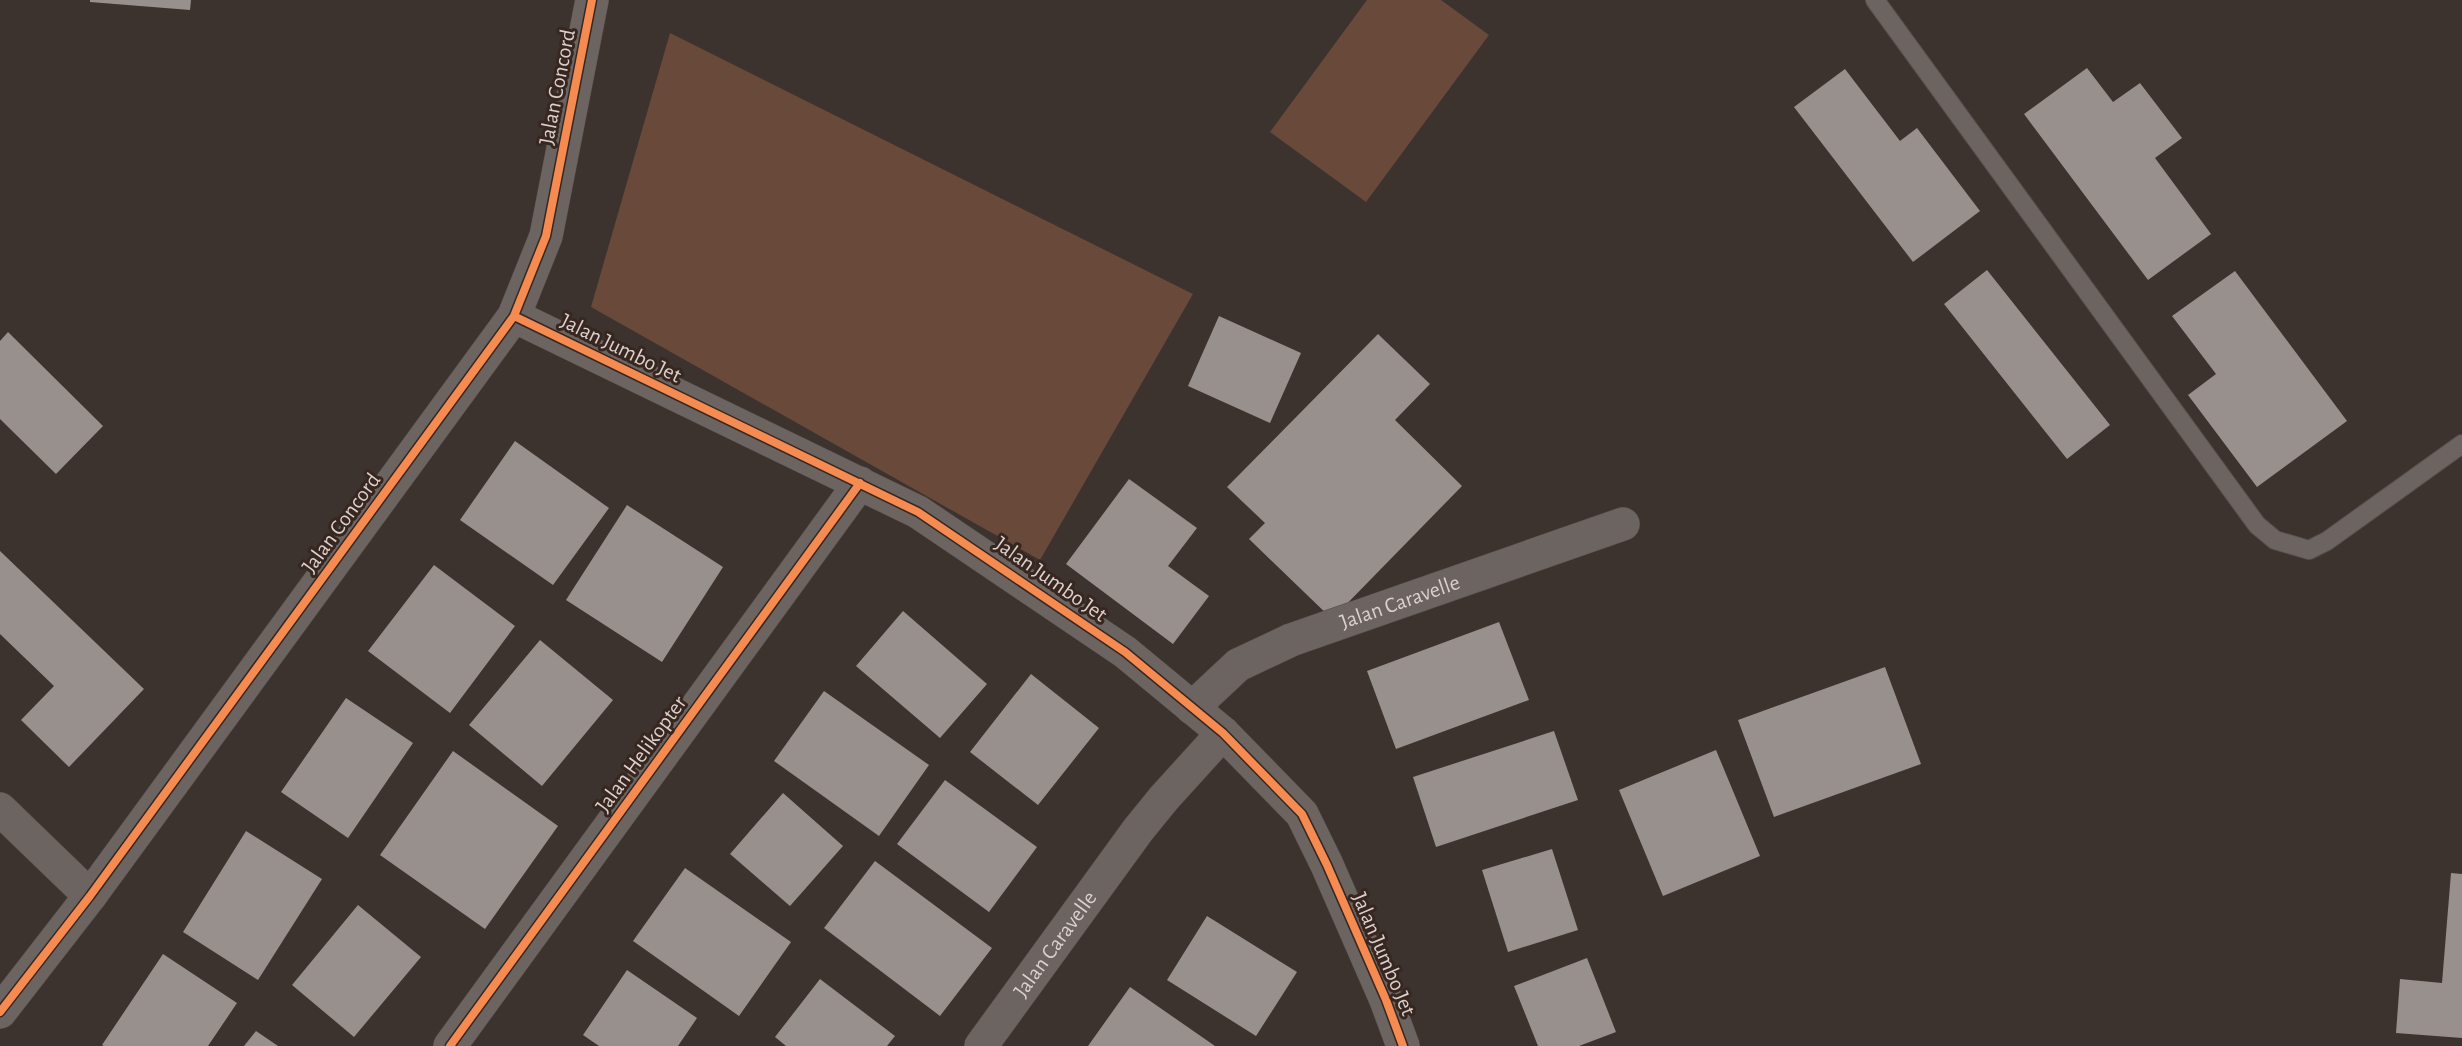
<svg xmlns="http://www.w3.org/2000/svg" width="2462" height="1046" viewBox="0 0 2462 1046" font-family="'Alegreya Sans',sans-serif">
	<rect width="100%" height="100%" fill="#3c332f"/>
	<path fill="#68493a" d="M1367 0H1441L1489 35 1366 202 1270 132Z
		M670 33 1193 294 1040 560 591 307Z"/>
	<path fill="#98908c" d="M90 0H191L190 10 90 2Z
		M2087 68 2113 102 2140 83 2182 138 2155 158 2211 234 2148 280 2024 114Z
		M1845 69 1900 141 1917 128 1980 211 1913 262 1794 107Z
		M1987 270 2110 425 2067 459 1944 304Z
		M2235 271 2347 421 2257 487 2188 395 2216 374 2172 316Z
		M1219 316 1301 353 1270 423 1188 386Z
		M8 332 103 426 56 474 0 419V341Z
		M1378 334 1430 384 1395 420 1462 486 1332 619 1249 539 1265 523 1227 487Z
		M515 441 609 508 553 585 460 520Z
		M1129 479 1197 528 1168 566 1209 596 1173 644 1066 564Z
		M627 505 723 567 662 662 566 600Z
		M0 551 144 689 69 767 21 720 54 686 0 634Z
		M434 565 515 626 450 713 368 651Z
		M903 611 987 684 940 738 856 666Z
		M1499 622 1529 700 1396 749 1367 671Z
		M540 640 613 700 542 786 469 725Z
		M1885 667 1921 764 1774 817 1738 720Z
		M1031 674 1099 728 1038 805 970 752Z
		M824 691 929 765 879 836 774 761Z
		M346 698 413 743 348 838 281 792Z
		M1554 731 1578 800 1436 847 1413 777Z
		M1716 750 1760 856 1663 896 1619 790Z
		M453 751 558 826 485 929 380 855Z
		M945 780 1037 847 989 912 897 844Z
		M783 793 843 846 790 906 730 854Z
		M246 831 322 879 258 980 183 932Z
		M1552 849 1578 930 1508 952 1482 870Z
		M875 861 992 948 940 1016 824 928Z
		M685 868 791 942 739 1016 633 941Z
		M2451 873 2462 874V1038L2396 1033 2400 979 2442 983Z
		M358 905 421 957 354 1037 292 985Z
		M1207 916 1297 972 1256 1036 1167 980Z
		M163 954 237 1003 208 1046H104L102 1045Z
		M1587 958 1616 1032 1579 1046H1538L1514 986Z
		M627 970 697 1018 678 1046H599L583 1035Z
		M820 979 895 1036 887 1046H786L775 1037Z
		M1130 987 1215 1046H1088Z
		M256 1031 278 1046H244Z"/>
	<g fill="none" stroke-linecap="round" stroke-linejoin="round">
		<defs>
			<path id="service" d="M1875 0 2257 525 2275 540 2309 550 2327 541 2462 444"/>
			<g id="minor">
				<path d="M514 316 918 512 1125 652 1223 733 1302 814 1327 865 1386 1000 1403 1046"/>
				<path id="s1" d="M1192 708 1238 665 1291 640 1623 524"/>
				<path d="M0 809 90 896"/>
				<path d="M450 1046 860 483"/>
				<path id="s2" d="M981 1046 1138 830 1164 798 1223 733"/>
			</g>
			<path id="tertiary" d="M0 1012 90 896 514 316 546 236 592 0"/>
		</defs>
		<use href="#service" stroke="#574f4b" stroke-width="20"/>
		<use href="#minor" stroke="#574f4b" stroke-width="34"/>
		<use href="#tertiary" stroke="#574f4b" stroke-width="34"/>
		<use href="#service" stroke="#6c6461" stroke-width="18"/>
		<use href="#minor" stroke="#6c6461" stroke-width="33"/>
		<use href="#tertiary" stroke="#6c6461" stroke-width="33"/>
		<defs>
			<path id="cycleway" d="M514 316 918 512 1125 652 1223 733 1302 814 1327 865 1386 1000 1403 1046
				M0 1012 90 896 514 316 546 236 592 0
				M450 1046 860 483"/>
		</defs>
		<use href="#cycleway" stroke="#372720" stroke-width="11"/>
		<use href="#cycleway" stroke="#f68b52" stroke-width="8"/>
	</g>
	<g text-anchor="middle" dominant-baseline="central" stroke-width="6" stroke-linejoin="round" paint-order="stroke">
		<g font-size="22" fill="#dbd0cb" stroke="#372720">
			<text transform="translate(557 87) rotate(-79)">Jalan Concord</text>
			<text transform="translate(621 348) rotate(26)">Jalan Jumbo Jet</text>
			<text transform="translate(341 523) rotate(-54)">Jalan Concord</text>
			<text transform="translate(1051 579) rotate(35)">Jalan Jumbo Jet</text>
			<text stroke="none"><textPath href="#s1" startOffset="237">Jalan Caravelle</textPath></text>
			<text transform="translate(641 754) rotate(-54)">Jalan Helikopter</text>
			<text stroke="none"><textPath href="#s2" startOffset="126">Jalan Caravelle</textPath></text>
			<text transform="translate(1384 954) rotate(67)">Jalan Jumbo Jet</text>
		</g>
	</g>
</svg>
